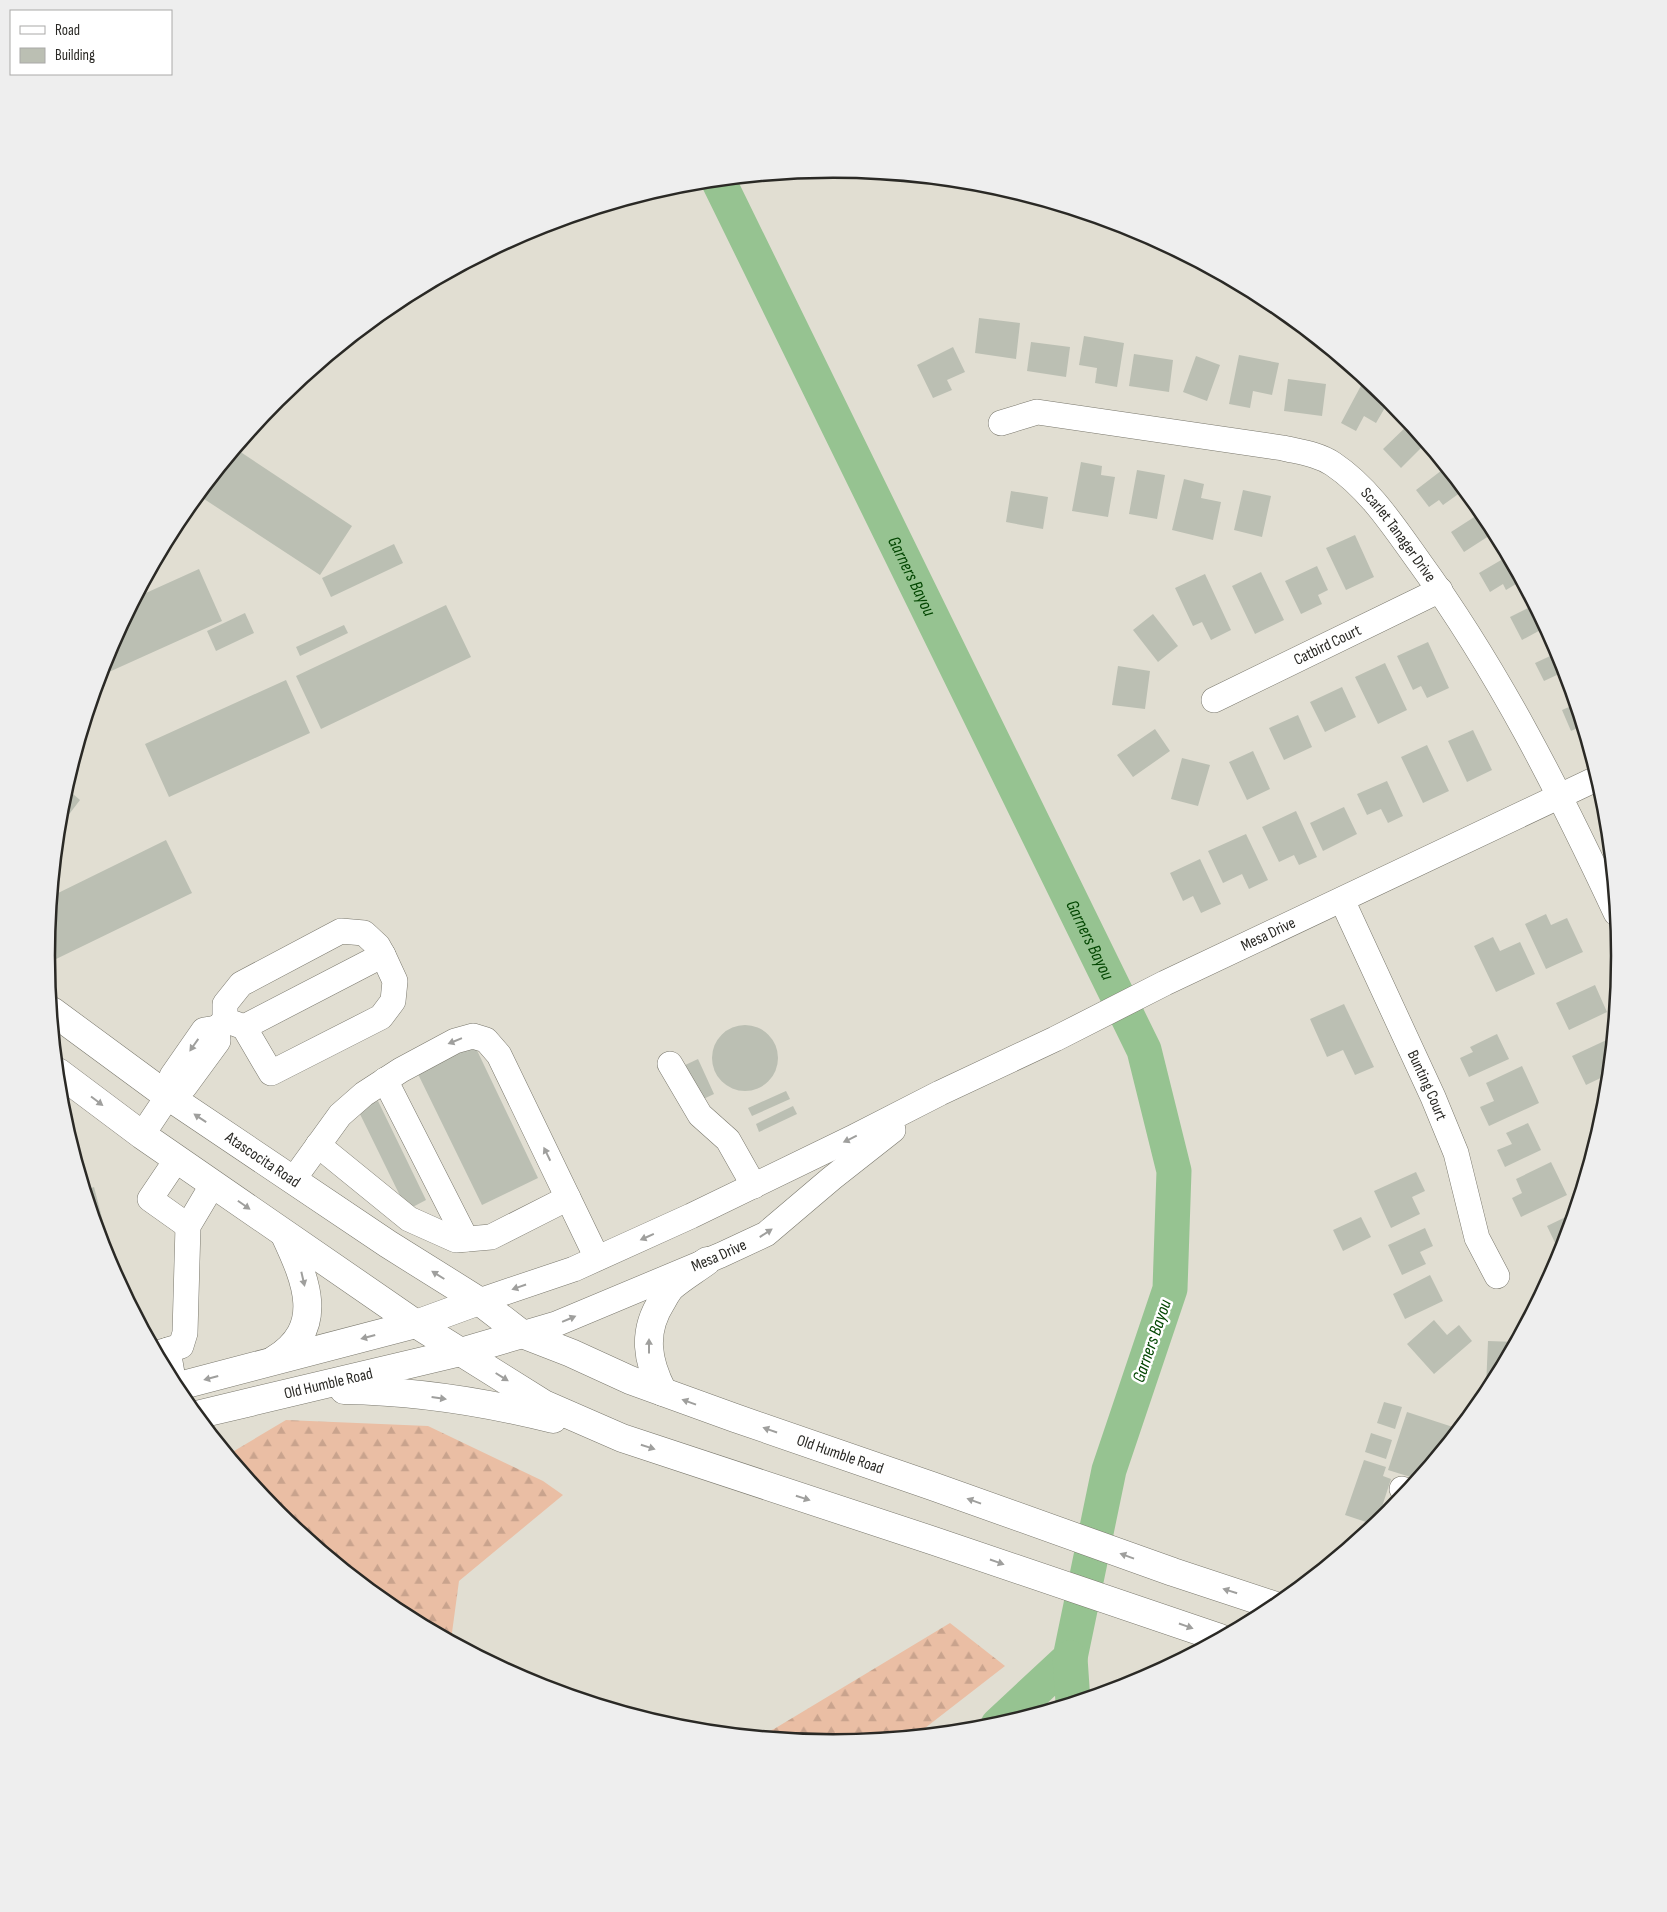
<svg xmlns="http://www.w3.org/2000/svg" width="1667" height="1912" viewBox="0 0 1667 1912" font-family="'Sofia Sans Condensed',sans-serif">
	<defs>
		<pattern id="forest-firs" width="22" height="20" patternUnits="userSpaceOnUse" patternTransform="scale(1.25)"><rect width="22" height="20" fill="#eabea4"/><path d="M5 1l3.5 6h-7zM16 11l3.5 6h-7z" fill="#c9a38d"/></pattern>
	</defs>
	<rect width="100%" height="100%" fill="#e1ded2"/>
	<path fill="url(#forest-firs)" d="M286 1420 428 1426 543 1481 563 1495 459 1581 451 1640 396 1610 277 1512 229 1454Z
		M950 1623 1005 1666 916 1735 833 1743 757 1736 774 1729Z"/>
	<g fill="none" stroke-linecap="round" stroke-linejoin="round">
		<g stroke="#96c391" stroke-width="35">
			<path id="s1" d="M718 180 1144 1050 1174 1171 1170 1289 1109 1470 1070 1658 998 1725"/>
			<path d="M1070 1658 1073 1702"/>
		</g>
	</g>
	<path fill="#bbbfb3" d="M979 318 1020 323 1016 359 975 353Z
		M1084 336 1124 343 1117 387 1095 383 1097 368 1079 365Z
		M1031 342 1070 347 1066 377 1027 371Z
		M953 347 965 372 947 380 952 390 933 398 917 365Z
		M1134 354 1173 360 1169 392 1129 386Z
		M1239 355 1279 363 1272 395 1253 391 1250 408 1229 404Z
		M1196 356 1220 365 1207 401 1183 392Z
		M1288 379 1326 384 1322 416 1284 411Z
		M1364 380 1390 399 1376 423 1364 416 1356 431 1341 423Z
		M1410 423 1426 443 1401 468 1383 449Z
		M236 449 352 526 320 575 198 495Z
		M1081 462 1102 466 1101 475 1115 477 1108 517 1072 511Z
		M1446 467 1464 490 1443 505 1439 500 1429 507 1416 490Z
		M1137 470 1165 475 1157 519 1129 514Z
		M1184 479 1204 484 1201 498 1221 502 1213 540 1172 530Z
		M1243 490 1271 496 1262 537 1234 530Z
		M1011 491 1048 497 1043 529 1006 522Z
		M1482 512 1495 532 1464 552 1451 532Z
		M1355 535 1374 577 1346 590 1326 548Z
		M394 544 403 563 331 597 322 578Z
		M1508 556 1521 581 1506 590 1503 584 1490 592 1479 573Z
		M1317 566 1328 590 1318 595 1322 604 1301 614 1285 581Z
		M199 569 222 621 100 676 106 654 137 597Z
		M1261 572 1284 620 1255 634 1232 586Z
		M1205 574 1231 630 1211 640 1202 622 1193 626 1175 588Z
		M446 605 471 657 321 729 296 676Z
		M1534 605 1546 627 1522 640 1510 617Z
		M245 613 254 633 216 651 207 631Z
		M1153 614 1178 646 1158 662 1133 630Z
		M344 625 348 633 300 656 296 647Z
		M1428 642 1449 688 1427 698 1421 686 1413 690 1397 656Z
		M1559 652 1569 680 1563 683 1559 674 1544 681 1535 663Z
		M1385 663 1407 710 1378 724 1355 677Z
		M1118 666 1150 671 1145 709 1112 705Z
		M286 680 310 733 169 797 145 744Z
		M1342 687 1356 717 1325 732 1310 702Z
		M1576 704 1582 726 1571 731 1562 710Z
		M1298 715 1312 747 1284 760 1269 728Z
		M85 724 89 728 81 739Z
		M1155 729 1170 751 1133 777 1117 755Z
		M1473 730 1492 770 1467 782 1448 741Z
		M1427 745 1449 791 1423 803 1401 757Z
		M1253 751 1270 789 1247 800 1229 762Z
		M1182 758 1210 765 1198 806 1171 799Z
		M1387 781 1403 816 1388 823 1381 809 1367 815 1357 794Z
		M66 788 80 800 67 817 60 812Z
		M1344 807 1357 834 1323 851 1310 823Z
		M1296 811 1317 857 1299 865 1294 855 1279 862 1262 827Z
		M1246 834 1268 880 1249 889 1242 874 1223 883 1208 851Z
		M166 840 192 893 52 961 47 951 52 896Z
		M1200 859 1221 904 1201 913 1193 896 1183 901 1170 873Z
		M1546 914 1551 925 1567 918 1583 952 1546 969 1525 924Z
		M1493 937 1500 951 1520 942 1535 974 1496 992 1474 946Z
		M1595 985 1607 1012 1569 1030 1556 1003Z
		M1344 1004 1374 1067 1355 1075 1343 1050 1327 1057 1310 1019Z
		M712 1058a33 33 0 1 1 66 0a33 33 0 1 1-66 0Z
		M1497 1034 1509 1059 1469 1077 1460 1058 1473 1052 1470 1047Z
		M1613 1037 1609 1074 1586 1085 1572 1056Z
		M473 1042 538 1178 482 1205 416 1070Z
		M698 1059 714 1094 697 1102 681 1067Z
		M1522 1066 1539 1103 1489 1126 1480 1107 1494 1101 1486 1083Z
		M786 1091 790 1099 752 1116 748 1108Z
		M378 1101 426 1200 407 1210 358 1110Z
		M793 1106 797 1114 759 1132 756 1124Z
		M1528 1123 1541 1150 1505 1167 1497 1150 1512 1144 1506 1133Z
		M1551 1162 1567 1195 1521 1217 1512 1198 1522 1193 1516 1179Z
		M1416 1172 1425 1191 1412 1197 1420 1214 1391 1228 1374 1191Z
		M94 1187 117 1276H116L106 1257 86 1190Z
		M1574 1213 1564 1246 1558 1249 1547 1226Z
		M1361 1217 1371 1237 1343 1251 1333 1230Z
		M1425 1228 1433 1246 1420 1252 1426 1264 1402 1275 1388 1245Z
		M1430 1275 1443 1301 1405 1319 1393 1294Z
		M1434 1320 1447 1335 1459 1325 1472 1341 1434 1374 1407 1344Z
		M1488 1341 1516 1342 1491 1387H1486Z
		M1384 1402 1402 1407 1395 1429 1377 1423Z
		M1407 1412 1459 1429 1417 1479 1388 1470Z
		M1371 1433 1392 1440 1386 1459 1365 1452Z
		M1364 1460 1386 1467 1383 1476 1391 1479 1380 1513 1387 1515 1366 1533 1369 1523 1345 1515Z"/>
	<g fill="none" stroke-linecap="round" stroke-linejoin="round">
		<defs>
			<g id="minor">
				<path id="s2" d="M1001 423 1037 412 1283 448C1300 452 1318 454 1333 464 1370 489 1394 527 1420 563 1499 672 1559 791 1616 913"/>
				<path id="s3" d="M1214 700 1440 590"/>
				<path id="s4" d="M1342 900 1433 1097 1456 1153 1477 1238 1497 1276"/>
				<path d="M244 1027 383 955"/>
				<path d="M217 1028 225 1020 244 1027 271 1073 381 1017 393 1001 395 981 383 955 378 946 364 933 341 931 241 984 225 1004V1020"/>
				<path d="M670 1064 700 1115 728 1140 754 1186"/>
				<path d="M385 1080 466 1239"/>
				<path d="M142 1135 168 1096 172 1076 204 1030 217 1028 218 1041 185 1086 168 1096"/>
				<path d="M318 1145 409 1219 456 1240 491 1237 568 1198"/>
				<path d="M177 1159 150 1199 188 1226"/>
				<path d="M293 1180 340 1115 364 1094 401 1070 455 1041 473 1036 486 1040 499 1055 597 1258"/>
				<path id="s5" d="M479 1301 574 1269 691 1216 854 1137 940 1093 1055 1039 1165 983 1598 778"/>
				<path id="s6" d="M522 1334 556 1324 721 1255 766 1234 832 1178 893 1130"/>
				<path d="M168 1350 181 1346 185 1333 188 1226 213 1184"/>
				<path d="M157 1353 168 1350 174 1385"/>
				<path d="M1402 1489 1408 1491"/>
			</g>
			<g id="major">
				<path id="s7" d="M52 1011 162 1092 388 1244 479 1301 522 1334 571 1353 630 1380 735 1418 932 1486 1173 1572 1276 1606"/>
				<path d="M58 1072 142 1135 416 1324 544 1404 622 1438 934 1541 1220 1638"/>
				<path d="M274 1360C327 1328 306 1280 285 1235"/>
				<path d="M175 1387 416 1324 479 1301"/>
				<path d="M344 1390C414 1391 485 1402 553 1419"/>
				<path d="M663 1392C647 1361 642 1332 662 1301 664 1297 667 1292 670 1288 681 1278 695 1270 707 1261"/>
				<path id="s8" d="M196 1415 461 1352 522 1334"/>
			</g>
		</defs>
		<use href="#minor" stroke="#79776c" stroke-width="26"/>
		<use href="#major" stroke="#79776c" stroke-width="29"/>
		<use href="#minor" stroke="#fff" stroke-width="25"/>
		<use href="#major" stroke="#fff" stroke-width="28"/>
	</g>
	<defs><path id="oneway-solid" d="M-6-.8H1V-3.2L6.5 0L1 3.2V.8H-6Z" transform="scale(1.25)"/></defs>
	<g fill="#9f9f9d">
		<use href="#oneway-solid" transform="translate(455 1041) rotate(158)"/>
		<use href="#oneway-solid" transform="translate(194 1045) rotate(125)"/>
		<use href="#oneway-solid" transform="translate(97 1101) rotate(37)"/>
		<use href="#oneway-solid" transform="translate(200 1118) rotate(-146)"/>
		<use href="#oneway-solid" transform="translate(850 1139) rotate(154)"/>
		<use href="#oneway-solid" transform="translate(547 1154) rotate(-116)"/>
		<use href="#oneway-solid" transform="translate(244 1205) rotate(35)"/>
		<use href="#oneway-solid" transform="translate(766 1233) rotate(-33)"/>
		<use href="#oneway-solid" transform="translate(647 1237) rotate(156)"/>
		<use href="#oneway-solid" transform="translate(438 1275) rotate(-148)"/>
		<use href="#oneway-solid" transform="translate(303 1279) rotate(77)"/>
		<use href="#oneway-solid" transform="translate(519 1287) rotate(161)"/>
		<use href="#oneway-solid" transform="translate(569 1319) rotate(-23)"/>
		<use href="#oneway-solid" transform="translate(368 1337) rotate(165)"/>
		<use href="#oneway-solid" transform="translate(649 1346) rotate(-90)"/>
		<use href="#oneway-solid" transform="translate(502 1377) rotate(32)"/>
		<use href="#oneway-solid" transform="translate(211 1378) rotate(165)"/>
		<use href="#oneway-solid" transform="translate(439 1398) rotate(8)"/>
		<use href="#oneway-solid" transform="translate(689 1402) rotate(-160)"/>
		<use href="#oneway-solid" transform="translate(770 1430) rotate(-161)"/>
		<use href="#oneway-solid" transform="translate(648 1447) rotate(18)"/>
		<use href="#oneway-solid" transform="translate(803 1498) rotate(18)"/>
		<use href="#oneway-solid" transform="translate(974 1501) rotate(-160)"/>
		<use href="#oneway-solid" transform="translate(1127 1556) rotate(-160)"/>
		<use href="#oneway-solid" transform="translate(997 1562) rotate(19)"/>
		<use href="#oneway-solid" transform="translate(1230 1591) rotate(-162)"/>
		<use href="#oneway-solid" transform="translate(1186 1626) rotate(19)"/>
	</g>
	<g text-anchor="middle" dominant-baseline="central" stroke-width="5" stroke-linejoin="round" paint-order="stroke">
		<g font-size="16" fill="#2a2925" stroke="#fff">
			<text stroke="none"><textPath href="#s2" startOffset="436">Scarlet Tanager Drive</textPath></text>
			<text stroke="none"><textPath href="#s3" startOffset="126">Catbird Court</textPath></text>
			<text stroke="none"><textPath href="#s5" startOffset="871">Mesa Drive</textPath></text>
			<text stroke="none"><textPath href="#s4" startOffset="204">Bunting Court</textPath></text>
			<text stroke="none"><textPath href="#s7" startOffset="258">Atascocita Road</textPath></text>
			<text stroke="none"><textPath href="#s6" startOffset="212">Mesa Drive</textPath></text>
			<text stroke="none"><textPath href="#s8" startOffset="136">Old Humble Road</textPath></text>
			<text stroke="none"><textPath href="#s7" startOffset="911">Old Humble Road</textPath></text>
		</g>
		<g font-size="18" font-style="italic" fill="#024601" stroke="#fff">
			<text stroke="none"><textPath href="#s1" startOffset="441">Garners Bayou</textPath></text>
			<text stroke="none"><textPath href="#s1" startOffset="846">Garners Bayou</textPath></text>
			<text transform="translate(1152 1341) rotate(-71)">Garners Bayou</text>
		</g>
	</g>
	<path d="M0 0H1667V1912H0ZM55 956a778 778 0 1 1 1556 0a778 778 0 1 1-1556 0Z" fill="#eee" fill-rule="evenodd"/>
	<path fill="none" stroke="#2a2925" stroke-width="2.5" d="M55 956a778 778 0 1 1 1556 0a778 778 0 1 1-1556 0Z"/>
	<rect x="10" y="10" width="162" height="65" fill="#ffffff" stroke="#aaa9a8"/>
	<rect x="20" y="26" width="25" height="8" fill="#ffffff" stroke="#aaa9a8"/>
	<text x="55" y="35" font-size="15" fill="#2a2925">Road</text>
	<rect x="20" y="48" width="25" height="15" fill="#bbbfb3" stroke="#aaa9a8"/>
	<text x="55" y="60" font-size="15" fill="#2a2925">Building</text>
</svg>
